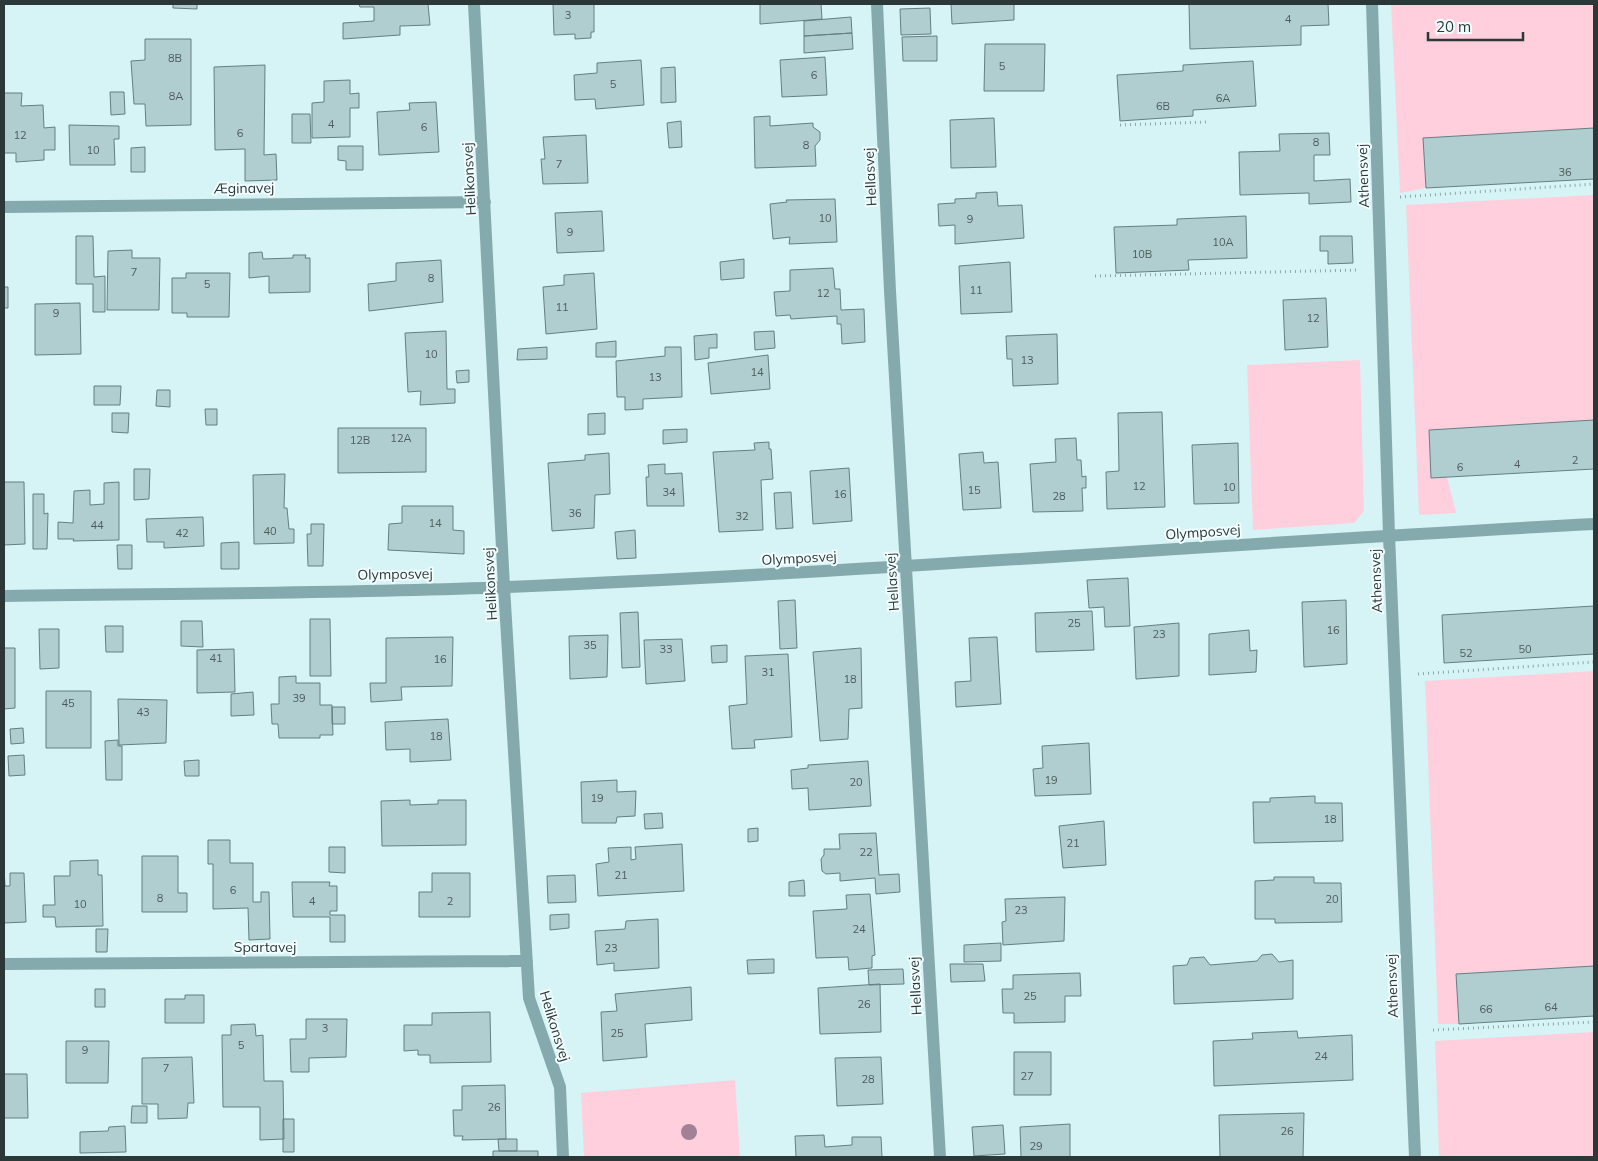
<svg xmlns="http://www.w3.org/2000/svg" width="1598" height="1161" viewBox="0 0 1598 1161" font-family="Mulish,sans-serif">
	<rect width="100%" height="100%" fill="#d6f4f6"/>
	<path fill="#ffcfdd" d="M1391 4H1594V128L1423 138 1426 188 1400 193Z
		M1593 195 1594 420 1429 430 1431 478 1447 477 1456 513 1419 515 1406 205Z
		M1360 360 1364 511 1354 523 1253 530 1247 365Z
		M1594 671V966L1456 974 1459 1024H1438L1425 681Z
		M1594 1032V1157H1439L1435 1041Z
		M735 1080 740 1157H584L581 1093Z"/>
	<path fill="#b0cdcf" stroke="#657f81" d="M173 4H197V9L173 8Z
		M359 4H428L430 25 400 26V35L343 39V23L374 21V7H360Z
		M553 4H594V32H591V38L575 39V34L554 35Z
		M760 4H821L822 19 760 24Z
		M951 4H1014V20L952 24Z
		M1189 4H1328L1329 25 1301 26V45L1190 49Z
		M930 8 931 34 901 35 900 9Z
		M851 17 852 33 804 36V21Z
		M852 33 853 49 804 53V36Z
		M937 36V61H903L902 37Z
		M145 39H191V125L146 126 145 104H134L131 61 145 60Z
		M985 44H1045L1044 91H984Z
		M825 57 827 95 782 97 780 60Z
		M641 60 644 105 596 109 595 99 575 100 574 75 597 73V63Z
		M1253 61 1256 106 1193 110V116L1120 121 1117 75 1183 71V65Z
		M265 65 264 155 276 154 277 180 245 181V149L215 150 214 67Z
		M675 67 676 102 661 103V68Z
		M350 80V94L359 93V108H350V137L312 138V103L324 102V81Z
		M110 92H124L125 114 111 115Z
		M4 93H22L21 106 43 105 44 128 55 127V150H44V160L16 162V153H4Z
		M436 102 439 152 379 155 377 112 410 110 409 103Z
		M292 114H310L311 143H292Z
		M770 116V126L813 123V127L820 132V140L815 146 816 166 755 168 754 117Z
		M994 118 996 167 951 168 950 120Z
		M681 121 682 147 669 148 667 123Z
		M69 125 119 126V139H114L115 165H70Z
		M1594 128V179L1426 188 1423 138Z
		M1329 133 1330 155H1314V181L1350 179 1351 202 1309 204V193L1240 195 1239 152 1280 151 1279 134Z
		M586 135 588 183 543 184 541 159H545L543 137Z
		M338 146H363V170H346V161L338 160Z
		M145 147V172H131V148Z
		M997 192 998 206 1022 205 1024 238 955 244V225L939 226 938 204 955 203V199L976 198V193Z
		M835 199 837 242 789 244 790 237 773 239 770 204 787 202 786 200Z
		M602 211 604 251 557 253 555 213Z
		M1246 216 1247 258 1188 260 1189 270 1116 273 1114 227 1177 225V219Z
		M76 236H93L94 277 105 276V312H93V284H76Z
		M1320 236H1352L1353 263 1328 264V251H1320Z
		M132 250V258H160L159 310H107L108 251Z
		M262 252 263 259 293 258V255H306L305 258H310V292L269 293V276L249 278V253Z
		M744 259V278L721 280 720 262Z
		M441 260 443 302 369 311 368 284 396 281V263Z
		M1010 262 1012 312 961 314 959 266Z
		M833 268 835 289H840L841 310 864 309 865 342 842 344 841 324H837V316L791 319 790 315 776 316 774 292 790 291V270Z
		M186 273H230L229 317H187V313H172V278H186Z
		M594 273 597 329 546 334 543 287 564 285V275Z
		M4 287H8V308H4Z
		M1326 298 1328 347 1285 350 1283 300Z
		M80 303 81 354 35 355V304Z
		M446 331 447 389H455V403L420 405 421 391 408 392 405 333Z
		M774 331 775 348 755 350 754 332Z
		M717 334V348H709V358L695 360 694 336Z
		M1057 334 1058 384 1013 386 1012 359H1007L1006 336Z
		M616 341V357H596V343Z
		M547 347V359L517 360 518 349Z
		M665 347H681L682 397 643 399V409L625 410V397H617L616 361 665 356Z
		M768 355 770 389 711 394 708 363Z
		M469 370V382L457 383 456 371Z
		M94 386H121L120 405H94Z
		M157 390H170V407L156 406Z
		M205 409H217V425H206Z
		M1162 412 1165 507 1107 509 1106 472 1119 471 1118 413Z
		M112 413H129L128 433 112 432Z
		M605 413V434L588 435V414Z
		M1594 420V469L1431 478 1429 430Z
		M338 428H426V472L338 473Z
		M687 429V442L663 444V430Z
		M1076 438 1077 460H1081L1082 477 1086 476V488H1082L1083 511 1033 512 1030 464 1056 462 1055 439Z
		M769 442V449H771L773 479 761 480 763 530 719 532 713 452 755 450 754 443Z
		M1238 443 1239 503 1194 504 1192 445Z
		M983 452 984 463 998 462 1001 508 963 510 959 454Z
		M609 453 610 494 595 495 594 528 552 531 548 463 585 460V455Z
		M665 464V474L682 473 684 506H647L646 477H649L648 465Z
		M849 468 852 521 813 524 810 471Z
		M134 469H150L149 499 134 500Z
		M285 474 284 508H287L289 529H294V543L254 544 253 475Z
		M4 482H24L25 544 4 545Z
		M119 482V540L73 541 74 539H58V522L73 523 74 491 90 490V505L104 504V483Z
		M791 492 793 528 776 529 774 493Z
		M33 494H44V514L48 513 47 549H33Z
		M402 506H453V530L464 531V554L388 550 389 524 402 523Z
		M203 517 204 546 164 548V542H147L146 519Z
		M311 524H324L323 566H308L307 534H311Z
		M635 530 636 558 617 559 615 532Z
		M239 542V569H221V543Z
		M117 545H132V569H118Z
		M1128 578 1130 626 1105 627 1104 607 1089 608 1087 580Z
		M795 600 797 648 780 649 778 601Z
		M1346 600 1347 664 1304 667 1302 602Z
		M1594 606V654L1444 663 1442 615Z
		M1092 611 1094 650 1036 652 1035 613Z
		M638 612 640 667 622 668 620 613Z
		M310 619H330L331 676H310Z
		M181 621H202L203 647 181 646Z
		M1179 623V676L1136 679 1134 627Z
		M105 626H123V652H106Z
		M39 629H59V668L40 669Z
		M1249 630 1250 651 1257 650 1256 672 1209 675V634Z
		M608 635 607 677 570 679 569 636Z
		M453 637 452 686 401 687 402 700 371 702 370 683H386V638Z
		M997 637 1001 704 956 707 955 682 971 681 969 638Z
		M682 639 685 681 646 684 644 640Z
		M727 645V662L712 663 711 646Z
		M4 648H15V708L4 709Z
		M861 648 862 708 849 709 848 739 820 741 813 652Z
		M234 649 235 692 197 693V650Z
		M788 654 792 737 754 740 755 748 732 749 729 706 747 704 745 656Z
		M296 676V683H320V705H332L333 735H320V738H279L278 724H272L271 704H279V677Z
		M46 691H91V748H46Z
		M253 692 254 715 231 716V694Z
		M118 699 167 700 166 743 119 745Z
		M332 707H345V724H332Z
		M448 719 451 760 410 762V749L386 750 385 722Z
		M23 728 24 743 11 744 10 729Z
		M118 740V746H122V780H106L105 741Z
		M1089 743 1091 794 1035 796 1033 769 1043 768 1042 746Z
		M24 755 25 775 9 776 8 756Z
		M199 760V776H185L184 761Z
		M868 761 871 806 809 810 808 788 792 789 791 770 808 768V765Z
		M617 780V792L636 791 635 816 617 817 616 823H582L581 782Z
		M1315 796V803H1342L1343 841 1254 843 1253 802H1270V798Z
		M410 800V805L438 804V800H466V845L382 846 381 801Z
		M662 813 663 828 645 829 644 814Z
		M1104 821 1106 865 1063 868 1059 826Z
		M758 828V841L748 842V829Z
		M876 833 879 875 899 874 900 892 876 894 875 878 840 881V873L826 874 822 871 821 859 824 855V849H840L839 834Z
		M208 840H230V863H253V902H261V892H269L270 939 249 940 248 908 213 909V864H208Z
		M682 844 684 891 598 896 596 864 609 862 608 848 631 847V860L636 859 635 847Z
		M329 847H345V873L329 872Z
		M142 856H178V893H187V912H142Z
		M98 860V875H102L103 926 56 927 55 917H43V905H55L54 876H70V861Z
		M4 868 5 886H10V873H24L26 922 4 923Z
		M432 873H470V917H419V892H432Z
		M575 875 576 902 548 903 547 876Z
		M1274 877H1314V883H1341L1342 922 1275 923V919H1255V881L1274 880Z
		M804 880 805 896H789V882Z
		M292 882H330L329 886H337V911H330V915H345V942H330V917H293Z
		M870 894 875 955 872 956V968L849 970 848 957 816 958 813 911 847 909 846 895Z
		M1065 897 1064 941 1003 945 1002 922 1006 921 1005 899Z
		M569 914V928L550 930V915Z
		M658 919 659 968 614 971V963L597 965 595 931 625 929 626 921Z
		M96 929H108L107 952H96Z
		M1001 943V961L964 962V945Z
		M1272 954 1279 962 1293 960V999L1174 1004 1173 966 1187 965 1190 958 1204 957 1210 965 1257 961 1262 955Z
		M774 959V973L748 974 747 960Z
		M950 964H983L985 981 951 982Z
		M1594 966V1016L1459 1024 1456 974Z
		M903 969 904 984 869 985 868 970Z
		M1080 973 1081 996H1065V1022L1014 1023V1013H1003L1002 989H1013V975Z
		M880 984 881 1032 820 1034 818 988Z
		M691 987 692 1020 645 1024 647 1057 603 1061 601 1012 617 1011 615 994Z
		M95 989H105V1007H95Z
		M185 995H204V1023H165V999H185Z
		M490 1012 491 1062 430 1063V1055H418V1050L404 1051V1025H432V1013Z
		M306 1019H347L346 1057 309 1058V1072H291L290 1039H306Z
		M255 1024 256 1036 263 1035 264 1081H283L284 1139 260 1140V1107H223L222 1035H231V1025Z
		M1297 1031 1298 1038 1352 1035 1353 1080 1214 1086 1213 1041 1253 1039 1252 1033Z
		M66 1041H109L108 1083H66Z
		M1014 1052H1051V1095H1014Z
		M192 1057 194 1103H188L187 1118 158 1119V1104H142V1058Z
		M881 1057 883 1104 837 1106 835 1058Z
		M4 1074H27L28 1118H4Z
		M505 1085 506 1139 462 1140 463 1136H454L453 1110H462V1086Z
		M132 1106H147V1123H131Z
		M1304 1113 1303 1157H1220L1219 1115Z
		M283 1119H294V1152H283Z
		M1070 1124V1157H1021L1020 1127Z
		M1003 1125 1005 1154 974 1156 972 1127Z
		M125 1126 126 1152 80 1153V1132L108 1131 109 1127Z
		M824 1135 825 1147 852 1145V1137H881L882 1157H796L795 1136Z
		M498 1139H517V1151H499Z
		M493 1151H538V1157H493Z"/>
	<g fill="none" stroke-linecap="round" stroke-linejoin="round">
		<path stroke="#8fa5a7" stroke-width="3" stroke-dasharray="1 4" stroke-linecap="butt" d="M1120 125 1206 122
			M1400 197 1594 184
			M1095 276 1359 270
			M1418 674 1594 662
			M1433 1030 1594 1022"/>
		<path stroke="#85aaad" stroke-width="12" d="M474 4 504 587 529 998 560 1087 563 1157
			M877 4 890 291 940 1157
			M1372 4 1389 535 1415 1157
			M4 207 485 202
			M4 596C172 593 340 594 508 587 870 572 1232 543 1594 524
			M4 964 527 961"/>
	</g>
	<circle fill="#a18195" cx="689" cy="1132" r="8"/>
	<g text-anchor="middle" dominant-baseline="central" stroke-width="4" stroke-linejoin="round" paint-order="stroke">
		<g font-size="11" fill="#4d5c5e">
			<text x="568" y="15">3</text>
			<text x="1288" y="19">4</text>
			<text x="175" y="58">8B</text>
			<text x="1002" y="66">5</text>
			<text x="814" y="75">6</text>
			<text x="613" y="84">5</text>
			<text x="176" y="96">8A</text>
			<text x="1223" y="98">6A</text>
			<text x="1163" y="106">6B</text>
			<text x="331" y="124">4</text>
			<text x="424" y="127">6</text>
			<text x="240" y="133">6</text>
			<text x="20" y="135">12</text>
			<text x="1316" y="142">8</text>
			<text x="806" y="145">8</text>
			<text x="93" y="150">10</text>
			<text x="559" y="164">7</text>
			<text x="1565" y="172">36</text>
			<text x="825" y="218">10</text>
			<text x="970" y="219">9</text>
			<text x="570" y="232">9</text>
			<text x="1223" y="242">10A</text>
			<text x="1142" y="254">10B</text>
			<text x="134" y="272">7</text>
			<text x="431" y="278">8</text>
			<text x="207" y="284">5</text>
			<text x="976" y="290">11</text>
			<text x="823" y="293">12</text>
			<text x="562" y="307">11</text>
			<text x="56" y="313">9</text>
			<text x="1313" y="318">12</text>
			<text x="431" y="354">10</text>
			<text x="1027" y="360">13</text>
			<text x="757" y="372">14</text>
			<text x="655" y="377">13</text>
			<text x="401" y="438">12A</text>
			<text x="360" y="440">12B</text>
			<text x="1575" y="460">2</text>
			<text x="1517" y="464">4</text>
			<text x="1460" y="467">6</text>
			<text x="1139" y="486">12</text>
			<text x="1229" y="487">10</text>
			<text x="974" y="490">15</text>
			<text x="669" y="492">34</text>
			<text x="840" y="494">16</text>
			<text x="1059" y="496">28</text>
			<text x="575" y="513">36</text>
			<text x="742" y="516">32</text>
			<text x="435" y="523">14</text>
			<text x="97" y="525">44</text>
			<text x="270" y="531">40</text>
			<text x="182" y="533">42</text>
			<text x="1074" y="623">25</text>
			<text x="1333" y="630">16</text>
			<text x="1159" y="634">23</text>
			<text x="590" y="645">35</text>
			<text x="666" y="649">33</text>
			<text x="1525" y="649">50</text>
			<text x="1466" y="653">52</text>
			<text x="216" y="658">41</text>
			<text x="440" y="659">16</text>
			<text x="768" y="672">31</text>
			<text x="850" y="679">18</text>
			<text x="299" y="698">39</text>
			<text x="68" y="703">45</text>
			<text x="143" y="712">43</text>
			<text x="436" y="736">18</text>
			<text x="1051" y="780">19</text>
			<text x="856" y="782">20</text>
			<text x="597" y="798">19</text>
			<text x="1330" y="819">18</text>
			<text x="1073" y="843">21</text>
			<text x="866" y="852">22</text>
			<text x="621" y="875">21</text>
			<text x="233" y="890">6</text>
			<text x="160" y="898">8</text>
			<text x="1332" y="899">20</text>
			<text x="312" y="901">4</text>
			<text x="450" y="901">2</text>
			<text x="80" y="904">10</text>
			<text x="1021" y="910">23</text>
			<text x="859" y="929">24</text>
			<text x="611" y="948">23</text>
			<text x="1030" y="996">25</text>
			<text x="864" y="1004">26</text>
			<text x="1551" y="1007">64</text>
			<text x="1486" y="1009">66</text>
			<text x="325" y="1028">3</text>
			<text x="617" y="1033">25</text>
			<text x="241" y="1045">5</text>
			<text x="85" y="1050">9</text>
			<text x="1321" y="1056">24</text>
			<text x="166" y="1068">7</text>
			<text x="1027" y="1076">27</text>
			<text x="868" y="1079">28</text>
			<text x="494" y="1107">26</text>
			<text x="1287" y="1131">26</text>
			<text x="1036" y="1146">29</text>
		</g>
		<g font-size="14" fill="#2c3738" stroke="#f1fdfe">
			<text transform="translate(1363 176) rotate(-92)">Athensvej</text>
			<text transform="translate(870 177) rotate(-93)">Hellasvej</text>
			<text transform="translate(469 179) rotate(-93)">Helikonsvej</text>
			<text transform="translate(244 188) rotate(-1)">Æginavej</text>
			<text transform="translate(1203 532) rotate(-4)">Olymposvej</text>
			<text transform="translate(799 558) rotate(-3)">Olymposvej</text>
			<text transform="translate(395 574) rotate(-1)">Olymposvej</text>
			<text transform="translate(1376 581) rotate(-92)">Athensvej</text>
			<text transform="translate(892 582) rotate(-94)">Hellasvej</text>
			<text transform="translate(490 584) rotate(-93)">Helikonsvej</text>
			<text x="265" y="947">Spartavej</text>
			<text transform="translate(915 986) rotate(-93)">Hellasvej</text>
			<text transform="translate(1392 986) rotate(-92)">Athensvej</text>
			<text transform="translate(555 1026) rotate(73)">Helikonsvej</text>
		</g>
	</g>
	<rect width="1598" height="1161" fill="none" stroke="#2c3738" stroke-width="10"/>
	<path d="M1428 32v8h95v-8" fill="none" stroke="#2c3738" stroke-width="2.5"/>
	<text x="1436" y="32" font-size="15" fill="#2c3738" stroke="#f1fdfe" stroke-width="4" paint-order="stroke">20 m</text>
</svg>
